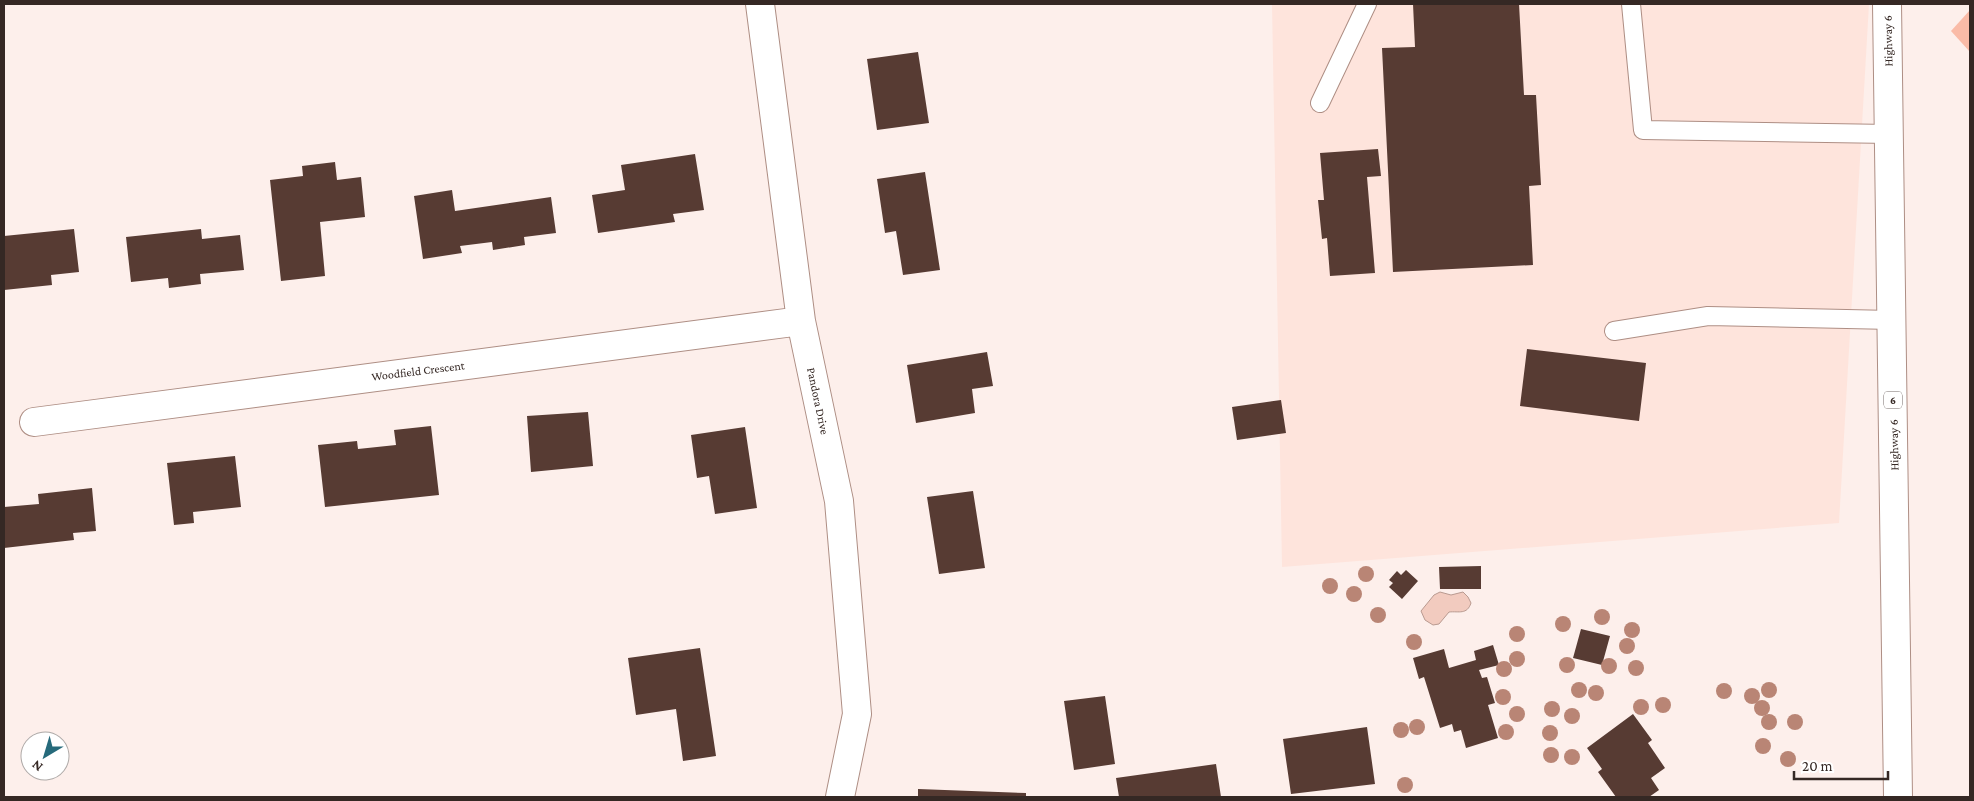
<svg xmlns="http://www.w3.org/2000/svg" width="1974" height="801" viewBox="0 0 1974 801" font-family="'Crimson Pro',serif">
	<rect width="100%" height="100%" fill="#fdefeb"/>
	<path fill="#fee4dc" d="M1272 4H1869L1839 523 1282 567Z"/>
	<path fill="#fabba7" d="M1970 10V52L1951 31Z"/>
	<path fill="#f2cbbf" stroke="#b99a90" d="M1440 592 1451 595 1463 592 1468 597 1471 603C1467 615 1459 611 1449 612L1439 624 1433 625 1425 620 1421 611 1434 595Z"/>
	<path fill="#573b33" d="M1413 4H1519L1524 95H1536L1541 185 1529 186 1533 265 1393 272 1382 48 1415 47Z
		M918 52 929 123 877 130 867 59Z
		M1378 149 1381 176 1367 177 1375 273 1330 276 1327 238 1322 239 1318 200H1324L1320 153Z
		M695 154 704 210 673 214 675 222 598 233 592 195 625 190 621 165Z
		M335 162 337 180 361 177 365 217 320 222 325 276 281 281 270 180 303 176 302 166Z
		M925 172 940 270 903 275 896 231 885 233 877 179Z
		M452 190 455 211 551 197 556 233 524 237 525 245 493 250 492 242 460 246 462 253 423 259 414 196Z
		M74 229 79 272 51 275 52 285 4 290V236Z
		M201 229 202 239 240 235 244 270 200 274 201 284 169 288 168 278 131 282 126 237Z
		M1527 349 1646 363 1639 421 1520 406Z
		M987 352 993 386 972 389 975 413 916 423 907 365Z
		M1281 400 1286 433 1237 440 1232 407Z
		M588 412 593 466 531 472 527 416Z
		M431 426 439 495 325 507 318 445 357 441 358 449 396 445 394 430Z
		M745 427 757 508 715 514 709 476 697 478 691 435Z
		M235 456 241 507 193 512 194 523 174 525 167 463Z
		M92 488 96 531 73 533 74 540 4 548V507L39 504 38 494Z
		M973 491 985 568 939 574 927 497Z
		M1481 566V589H1440L1439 567Z
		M1406 570 1418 581 1402 599 1389 587 1393 583 1389 580 1397 571 1401 575Z
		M1581 629 1610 636 1602 665 1573 658Z
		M1493 645 1499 665 1479 670 1482 678 1487 677 1495 703 1488 705 1498 738 1466 748 1461 730 1454 732 1452 724 1440 728 1424 677 1419 679 1413 658 1444 649 1449 668 1476 660 1474 651Z
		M700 648 716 756 683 761 676 709 636 715 628 658Z
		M1105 696 1115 764 1074 770 1064 701Z
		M1633 714 1652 740 1648 743 1665 768 1651 778 1659 790 1649 797H1616L1598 772 1602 769 1587 748Z
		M1367 727 1375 784 1291 794 1283 739Z
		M1216 764 1221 797H1119L1116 778Z
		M918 789 1026 793V797H918Z"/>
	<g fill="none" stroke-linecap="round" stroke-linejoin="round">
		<defs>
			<path id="lane" d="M1631 4 1643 130 1890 134
				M1320 103 1367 4
				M1614 331 1708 316 1892 320"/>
			<path id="street" d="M760 4 801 321 839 501 857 714 840 797
				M34 422 801 321"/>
			<path id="primary" d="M1887 4 1898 797"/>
		</defs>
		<use href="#lane" stroke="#ae8e84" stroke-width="20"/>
		<use href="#street" stroke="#ae8e84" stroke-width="30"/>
		<use href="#primary" stroke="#ae8e84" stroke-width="30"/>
		<use href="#lane" stroke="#fff" stroke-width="18"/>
		<use href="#street" stroke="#fff" stroke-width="28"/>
		<use href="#primary" stroke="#fff" stroke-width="28"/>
	</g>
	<g fill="#b98575">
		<circle cx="1366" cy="574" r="8"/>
		<circle cx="1330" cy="586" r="8"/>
		<circle cx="1354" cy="594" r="8"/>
		<circle cx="1378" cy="615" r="8"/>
		<circle cx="1602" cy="617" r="8"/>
		<circle cx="1563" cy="624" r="8"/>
		<circle cx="1632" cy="630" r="8"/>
		<circle cx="1517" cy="634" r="8"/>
		<circle cx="1414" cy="642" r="8"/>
		<circle cx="1627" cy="646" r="8"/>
		<circle cx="1517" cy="659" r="8"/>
		<circle cx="1567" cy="665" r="8"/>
		<circle cx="1609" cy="666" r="8"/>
		<circle cx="1636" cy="668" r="8"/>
		<circle cx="1504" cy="669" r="8"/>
		<circle cx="1579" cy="690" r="8"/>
		<circle cx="1769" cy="690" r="8"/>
		<circle cx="1724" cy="691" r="8"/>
		<circle cx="1596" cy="693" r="8"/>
		<circle cx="1752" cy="696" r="8"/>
		<circle cx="1503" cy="697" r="8"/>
		<circle cx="1663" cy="705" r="8"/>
		<circle cx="1641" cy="707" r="8"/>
		<circle cx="1762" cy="708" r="8"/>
		<circle cx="1552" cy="709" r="8"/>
		<circle cx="1517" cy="714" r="8"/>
		<circle cx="1572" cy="716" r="8"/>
		<circle cx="1769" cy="722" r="8"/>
		<circle cx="1795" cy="722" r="8"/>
		<circle cx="1417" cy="727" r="8"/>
		<circle cx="1401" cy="730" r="8"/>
		<circle cx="1506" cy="732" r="8"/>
		<circle cx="1550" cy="733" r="8"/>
		<circle cx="1763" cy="746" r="8"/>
		<circle cx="1551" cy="755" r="8"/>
		<circle cx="1572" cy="757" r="8"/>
		<circle cx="1788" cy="759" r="8"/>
		<circle cx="1405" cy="785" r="8"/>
	</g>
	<g text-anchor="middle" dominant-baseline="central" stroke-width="5" stroke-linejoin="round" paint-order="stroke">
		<rect fill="#fff" stroke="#726866" stroke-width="1" x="1884" y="391.5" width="18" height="17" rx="4"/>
		<g font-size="11" font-weight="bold" fill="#352824">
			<text x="1893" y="400">6</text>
		</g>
		<g font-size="12" fill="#352824" stroke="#fff">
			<text transform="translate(1888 41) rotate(-91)">Highway 6</text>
			<text transform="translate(418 371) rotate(-7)">Woodfield Crescent</text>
			<text transform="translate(818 401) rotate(78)">Pandora Drive</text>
			<text transform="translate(1894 445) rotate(-91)">Highway 6</text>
		</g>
	</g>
	<rect width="1974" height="801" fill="none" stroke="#352824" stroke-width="10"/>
	<g transform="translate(45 756) rotate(218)"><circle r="24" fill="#ffffff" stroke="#aea9a7"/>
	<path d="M0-4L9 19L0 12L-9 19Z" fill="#266a7b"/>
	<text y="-8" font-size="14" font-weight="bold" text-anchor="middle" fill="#352824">N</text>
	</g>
	<path d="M1794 771v8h94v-8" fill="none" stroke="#352824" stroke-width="2.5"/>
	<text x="1802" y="771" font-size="15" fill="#352824" stroke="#ffffff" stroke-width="4" paint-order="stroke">20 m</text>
</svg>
